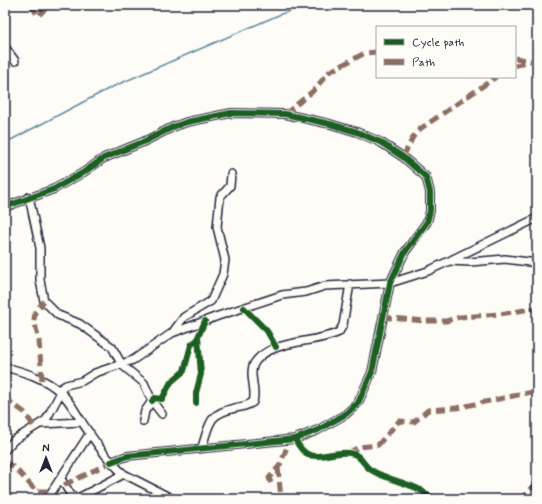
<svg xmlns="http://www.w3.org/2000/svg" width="542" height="504" viewBox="0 0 542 504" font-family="Mynerve,sans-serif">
	<rect width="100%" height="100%" fill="#fdfcf7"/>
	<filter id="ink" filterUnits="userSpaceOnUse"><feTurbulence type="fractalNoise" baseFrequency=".025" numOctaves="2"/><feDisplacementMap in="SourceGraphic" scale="8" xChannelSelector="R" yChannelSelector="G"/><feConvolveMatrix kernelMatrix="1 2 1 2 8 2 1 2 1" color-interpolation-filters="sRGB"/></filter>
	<g filter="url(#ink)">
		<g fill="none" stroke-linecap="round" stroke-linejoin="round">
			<path stroke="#5f8da1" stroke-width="1.5" d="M495 5 501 9 537 8
				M5 143 112 87 281 14 311 5"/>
			<defs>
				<path id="minor" d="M5 47 15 61
					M29 197 40 248V280L44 301 58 315 80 324 112 347 122 365 144 383 152 401 162 414
					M5 207 54 189 84 172 104 158 143 142 173 127 187 122 231 113 285 114 330 124 357 132 380 142 403 157 426 177 430 192V211L427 222 405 252 390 283 372 372 358 403 346 414 318 430 295 439 127 456 111 462
					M451 260 537 218
					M172 333 184 317 211 301 223 274 225 260 217 227 220 197 230 186 231 174
					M5 367C24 372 45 378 60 392 70 400 75 412 82 422 94 440 107 460 124 474L173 499
					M58 390 66 385 82 381 95 373 133 360 172 333 218 316 282 295 306 292 325 286 390 283 428 271 449 261 470 262 505 259 537 263
					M143 421 145 411 152 401
					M41 424 82 422
					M202 447C210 423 208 414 235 408 242 407 247 406 253 402 257 390 249 377 253 366 265 339 316 344 339 332L343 325 350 284
					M5 450 14 440 46 420 61 392
					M61 479 71 495 78 498 124 474
					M47 499 90 433"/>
			</defs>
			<use href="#minor" stroke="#22223b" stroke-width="10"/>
			<use href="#minor" stroke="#fdfcf7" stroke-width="7"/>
			<path stroke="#8d6e63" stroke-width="5" stroke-dasharray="10 5" stroke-linecap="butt" d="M31 5 38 16 49 5
				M515 58 537 62
				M515 66 528 61
				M285 114 313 91 329 72 365 53 377 52
				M403 157 413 137 420 129 496 77
				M382 317 424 321H446L460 317 500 314 537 308
				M42 380 39 341 34 320 35 312 44 301
				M5 398 24 412 35 428
				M348 453 359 447 378 445 399 421 414 422 428 410 456 408 537 391
				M5 462 15 468 36 491H53
				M278 467 281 499
				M271 483 269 478 280 465 290 439
				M64 485 111 462
				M76 499V498
				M519 499 525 496 537 482"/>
			<defs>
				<path id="cycleway" d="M5 207 54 189 84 172 104 158 143 142 173 127 187 122 231 113 285 114 330 124 357 132 380 142 403 157 426 177 430 192V211L427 222 405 252 390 283 372 372 358 403 346 414 318 430 295 439 127 456 111 462
					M244 308 267 331 276 347
					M152 401 155 398 162 399 171 382 184 371 191 345 197 340
					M196 403V393L201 374 198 337 205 321
					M295 439C310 471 330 447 354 454 361 456 364 466 371 470 384 478 400 481 414 487 422 490 428 496 435 499"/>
			</defs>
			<use href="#cycleway" stroke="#fdfcf7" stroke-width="8"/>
			<use href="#cycleway" stroke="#1b5e20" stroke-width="6"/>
		</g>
	</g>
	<rect width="542" height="504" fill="none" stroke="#fdfcf7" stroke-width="20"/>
	<rect x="10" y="10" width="522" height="484" fill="none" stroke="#22223b" stroke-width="1.5" filter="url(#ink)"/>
	<rect x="376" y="26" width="140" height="52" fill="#fdfcf7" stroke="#a5a5ac"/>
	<rect x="384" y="39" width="20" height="6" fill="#1b5e20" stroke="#a5a5ac"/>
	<text x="412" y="46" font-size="12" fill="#22223b">Cycle path</text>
	<rect x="384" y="59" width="20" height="6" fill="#8d6e63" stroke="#a5a5ac"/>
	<text x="412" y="66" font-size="12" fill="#22223b">Path</text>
	<g transform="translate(46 458)" stroke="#fdfcf7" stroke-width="3" paint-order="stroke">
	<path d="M0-3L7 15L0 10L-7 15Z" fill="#22223b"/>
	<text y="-6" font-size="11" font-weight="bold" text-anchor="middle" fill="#22223b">N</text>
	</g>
</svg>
